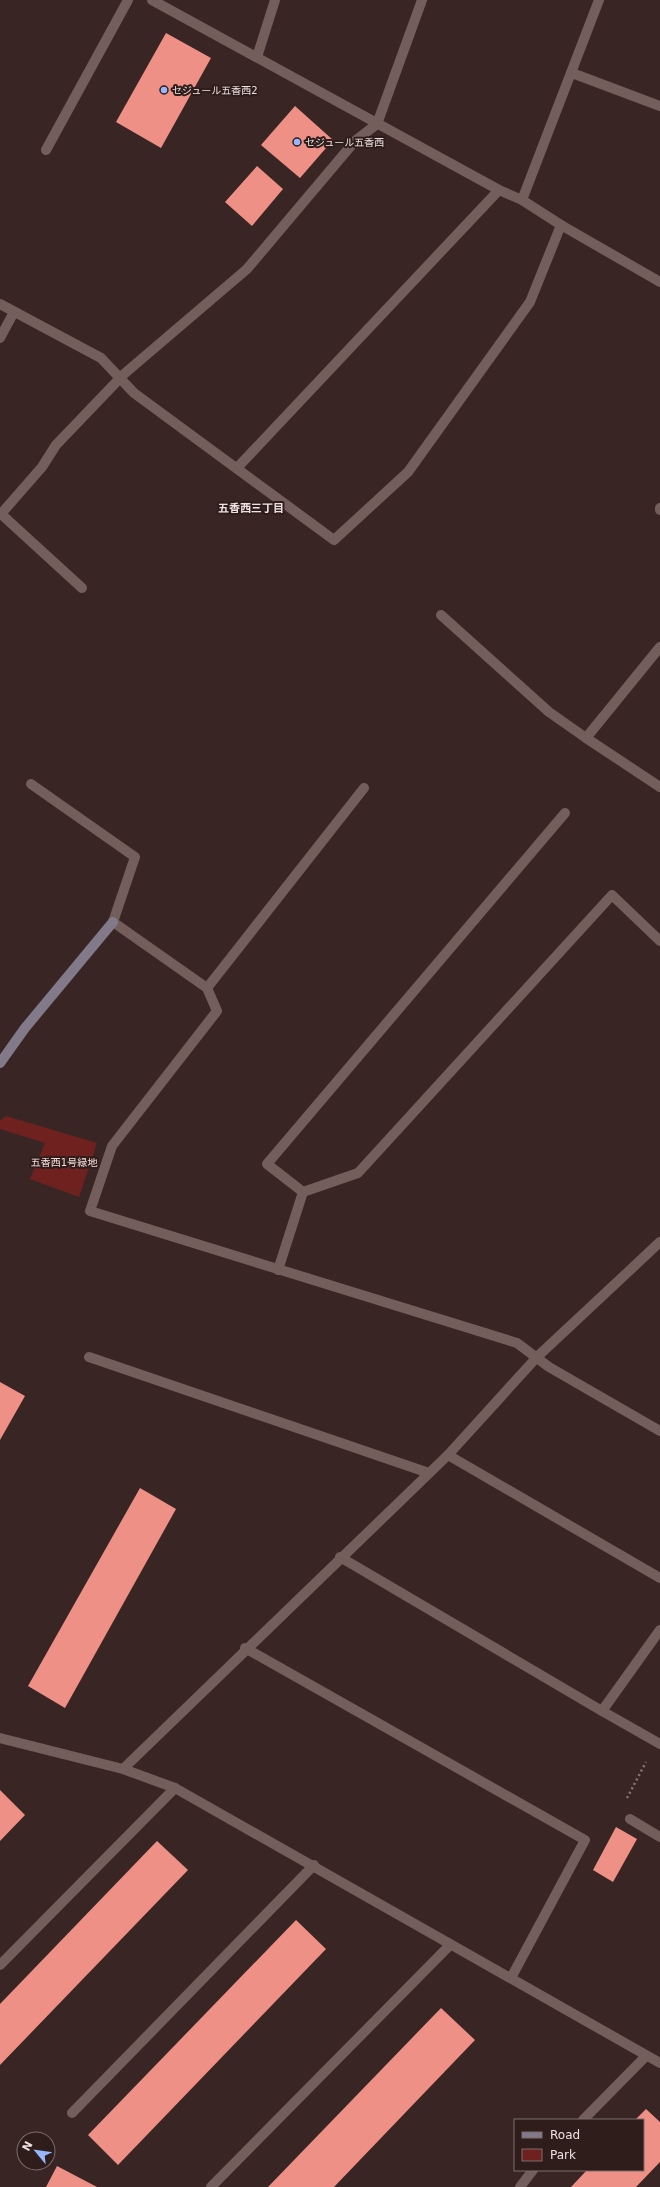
<svg xmlns="http://www.w3.org/2000/svg" width="660" height="2187" viewBox="0 0 660 2187" font-family="'DejaVu Sans','Noto Sans JP',sans-serif">
	<rect width="100%" height="100%" fill="#392624"/>
	<path fill="#6f211f" d="M6 1116 97 1143 79 1197 30 1179 45 1143 0 1129V1121Z"/>
	<path fill="#ef9087" d="M166 33 211 58 161 148 116 122Z
		M295 106 333 140 300 178 261 145Z
		M257 166 283 189 252 226 225 202Z
		M0 1382 25 1396 0 1440Z
		M140 1488 176 1509 65 1708 28 1686Z
		M0 1790 25 1815 0 1841Z
		M616 1827 637 1839 613 1882 593 1870Z
		M157 1841 188 1870 0 2065V2004Z
		M296 1920 326 1949 118 2165 88 2135Z
		M441 2008 475 2040 334 2187H268Z
		M646 2109 660 2122V2162L636 2187H571L587 2170H643V2120H635Z
		M57 2166 97 2187H46Z"/>
	<g fill="none" stroke-linecap="round" stroke-linejoin="round">
		<path stroke="#867674" stroke-width="2.5" stroke-dasharray="2 3" stroke-linecap="butt" d="M627 1798 646 1762"/>
		<path stroke="#745e5c" stroke-width="10" d="M257 57 275 0
			M572 73 660 106
			M46 150 128 0
			M0 304 101 358 134 393 334 540 408 472 530 302 561 225
			M0 338 14 312
			M237 468 499 190
			M1 514 82 588
			M31 784 135 857 113 922
			M207 988 364 788
			M448 1455 660 1578
			M340 1557 602 1711 660 1630
			M0 1965 175 1788
			M72 2113 314 1865
			M583 2120 646 2056
			M211 2187 450 1945
			M520 2187 533 2170"/>
		<path stroke="#745e5c" stroke-width="10" d="M152 0 499 190 522 200 561 225 660 282
			M522 200 599 0
			M660 508V510
			M0 515 42 467 56 445 124 374 247 269 355 141 377 124 422 0
			M441 615 549 712 586 738 660 647
			M586 738 660 787
			M113 922 207 988 217 1011 112 1146 90 1211 517 1343 549 1367 660 1431
			M303 1192 358 1173 612 895 660 941
			M278 1270 303 1192 267 1164 565 813
			M89 1357 429 1473
			M245 1648 585 1840 511 1978
			M602 1711 660 1744
			M0 1738 123 1769 175 1788 660 2063
			M123 1769 448 1455 537 1357 660 1242
			M630 1819 660 1837"/>
		<path stroke="#827a8a" stroke-width="10" d="M0 1063 25 1028 113 922"/>
	</g>
	<g fill="#96b6fd" stroke="#2e1d1b" stroke-width="1.5">
		<circle cx="164" cy="90" r="4"/>
		<circle cx="297" cy="142" r="4"/>
	</g>
	<g text-anchor="middle" dominant-baseline="central" stroke-width="4" stroke-linejoin="round" paint-order="stroke">
		<g font-size="10" fill="#eee2e0" stroke="#2e1d1b" text-anchor="start">
			<text x="172" y="90">セジュール五香西2</text>
			<text x="305" y="142">セジュール五香西</text>
		</g>
		<g font-size="10" fill="#f8ddda" stroke="#2e1d1b">
			<text x="64" y="1162">五香西1号緑地</text>
		</g>
		<g font-size="11" font-weight="bold" fill="#eee2e0" stroke="#2e1d1b">
			<text x="251" y="508">五香西三丁目</text>
		</g>
	</g>
	<rect x="514" y="2119" width="130" height="52" fill="#2e1d1b" stroke="#7b6c6a"/>
	<rect x="522" y="2132" width="20" height="6" fill="#827a8a" stroke="#7b6c6a"/>
	<text x="550" y="2139" font-size="12" fill="#eee2e0">Road</text>
	<rect x="522" y="2149" width="20" height="12" fill="#6f211f" stroke="#7b6c6a"/>
	<text x="550" y="2159" font-size="12" fill="#eee2e0">Park</text>
	<g transform="translate(36 2151) rotate(299)"><circle r="19" fill="#2e1d1b" stroke="#7b6c6a"/>
	<path d="M0-3L7 15L0 10L-7 15Z" fill="#96b6fd"/>
	<text y="-6" font-size="11" font-weight="bold" text-anchor="middle" fill="#eee2e0">N</text>
	</g>
</svg>
